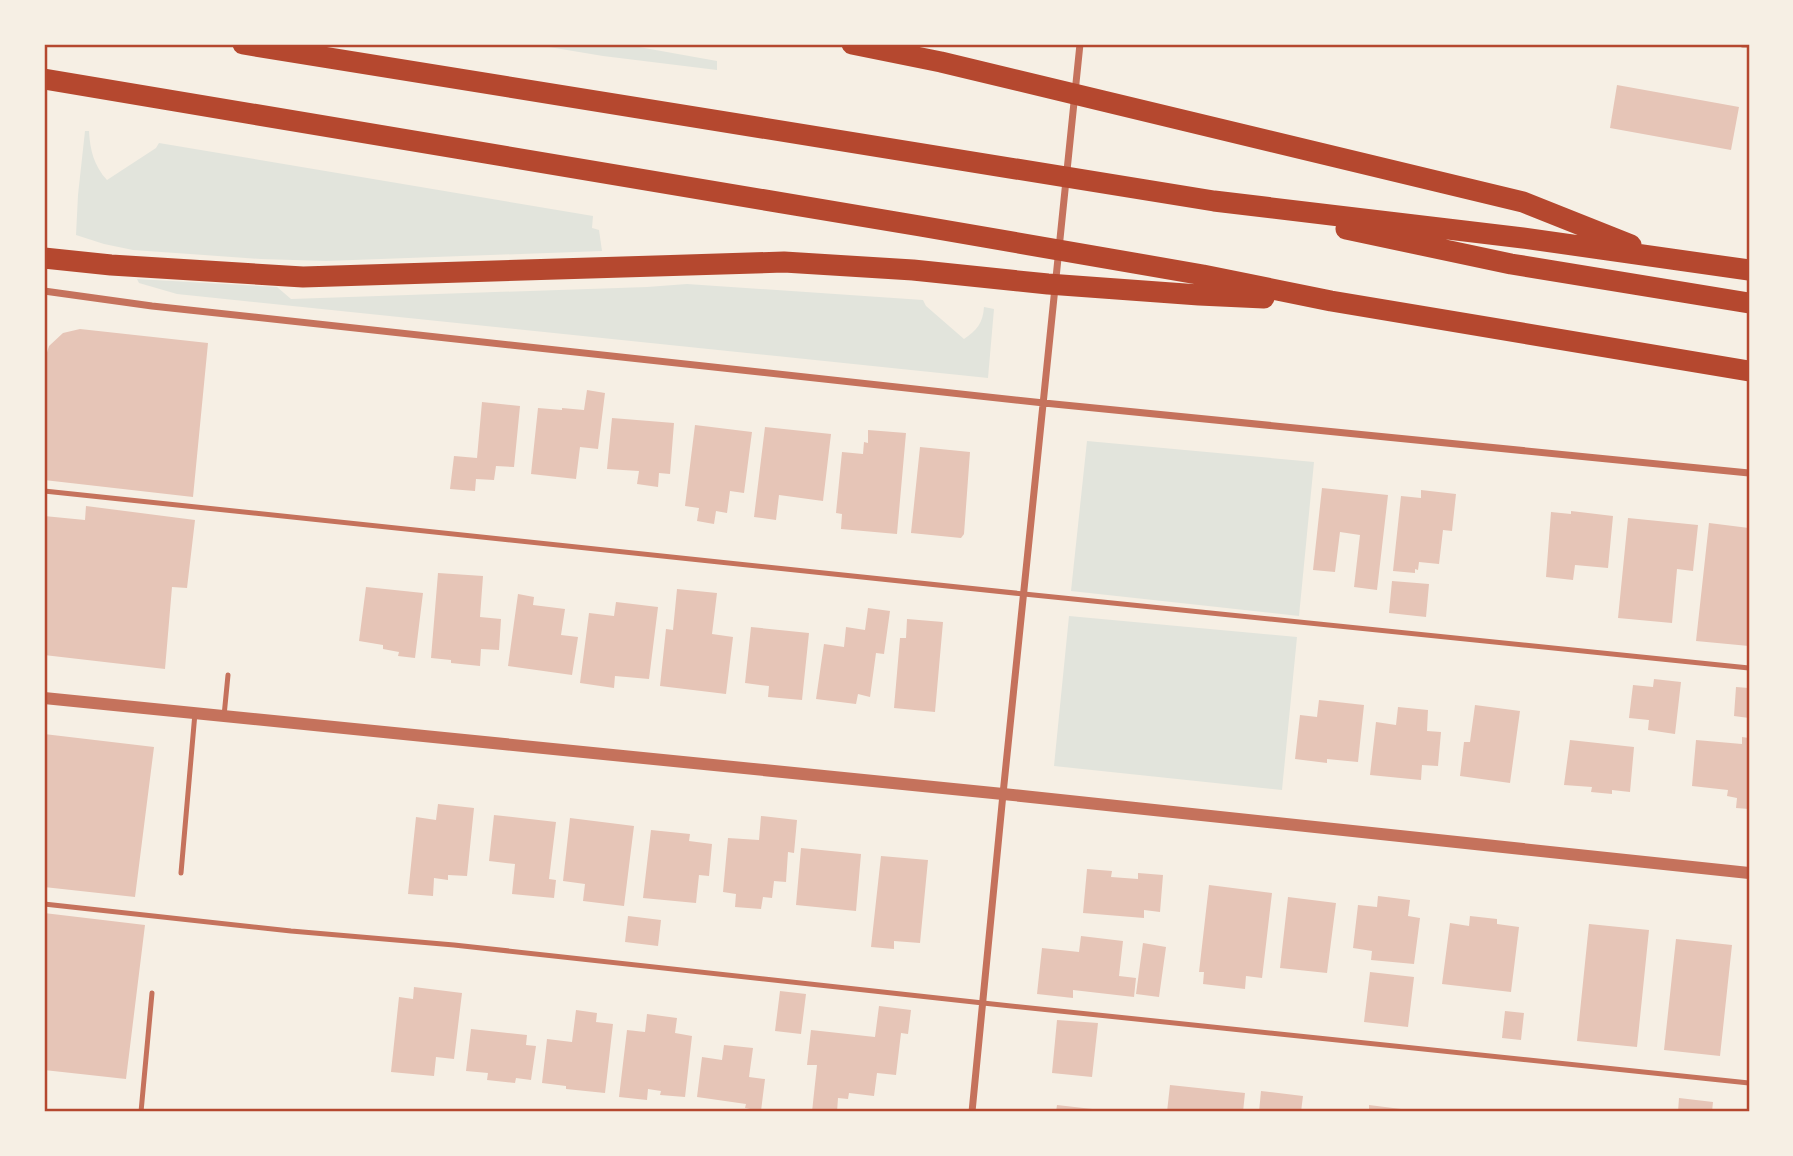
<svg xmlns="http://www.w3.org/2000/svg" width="1793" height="1156" viewBox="0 0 1793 1156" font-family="Commissioner,sans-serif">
	<rect width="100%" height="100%" fill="#f6efe4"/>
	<path fill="#e2e4dc" d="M531 44H622L717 61V70L603 56Z
		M85 131H89C90 150 94 166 107 180L156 148 159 143 593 216 592 228 599 230 602 251 326 261 261 259 133 250 104 244 76 235 78 195Z
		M137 279 277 287 291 299 647 287 687 284 923 300 926 306 964 339C977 330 983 323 984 307L994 309 988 378 177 294 139 283Z
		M1087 441 1314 462 1299 616 1071 591Z
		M1069 616 1297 637 1282 790 1054 766Z"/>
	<path fill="#e6c5b7" d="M1617 85 1739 107 1731 150 1610 128Z
		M80 329 208 343 193 497 44 480V362L49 346 63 333Z
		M587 390 605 393 598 449 580 447 576 479 531 474 538 408 562 410V408L584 410Z
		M482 402 520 406 514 467 496 466 494 480 476 479 475 491 450 489 454 456 477 458Z
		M612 418 674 423 670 474 659 473 658 487 637 484 639 471 607 469Z
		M695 425 752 432 744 493 730 491 727 513 716 511 714 524 697 521 699 508 685 506Z
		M765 427 831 434 823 501 779 495 776 520 754 517Z
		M868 430 906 433 897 534 841 529 842 514 836 513 842 452 863 454 864 442 868 443Z
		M920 447 970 452 964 534 961 538 911 533Z
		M1322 488 1388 495 1377 590 1354 587 1360 535 1340 532 1335 572 1313 570Z
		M1421 490 1456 494 1452 531 1443 530 1439 564 1419 562 1418 570 1415 569V573L1393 571 1401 496 1421 498Z
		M86 506 195 520 187 588 172 587 165 669 44 655V516L85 520Z
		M1571 511 1613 516 1608 568 1575 565 1573 580 1546 577 1551 512 1571 514Z
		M1628 518 1698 525 1693 571 1677 569 1672 623 1618 618Z
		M1709 523 1749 528V646L1696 641Z
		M438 573 483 576 480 617 501 619 499 650 481 649 480 666 451 663V660L431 658Z
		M1392 581 1429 584 1426 617 1389 613Z
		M366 587 423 593 415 658 398 656 399 652 383 649V645L359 641Z
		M677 589 717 593 712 634 733 637 726 694 660 686 666 629 673 630Z
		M518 594 534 597 533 605 565 609 561 635 578 637 572 675 508 666Z
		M616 602 658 607 649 679 615 676 614 688 580 683 589 613 614 616Z
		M868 608 890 611 884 654 876 653 870 697 858 694 856 704 816 699 824 644 844 647 846 627 865 630Z
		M907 619 943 622 935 712 894 708 900 638H906Z
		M751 627 809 633 802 700 768 697 769 686 745 683Z
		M1654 679 1681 682 1675 734 1648 730 1649 720 1629 718 1633 685 1653 687Z
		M1736 687 1749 688V718L1734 716Z
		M1319 700 1364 705 1358 762 1327 759V763L1295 759 1300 715 1317 717Z
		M1475 705 1520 711 1510 783 1460 776 1464 742H1470Z
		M1398 707 1428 710 1427 731 1441 732 1438 766 1422 765 1421 780 1370 775 1376 722 1396 725Z
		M44 734 154 747 135 897 44 887Z
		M1742 737 1749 738V809L1736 808 1737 798 1727 796 1728 790 1692 786 1696 740 1742 744Z
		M1570 740 1634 747 1630 792 1612 790V794L1591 792 1592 787 1564 785Z
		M438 804 474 808 467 876 448 875V880L434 878 433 896 408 894 416 817 436 820Z
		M494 815 556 822 549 879 556 880 554 898 512 894 515 864 489 861Z
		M761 816 797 820 794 853 788 852 786 882 774 881 772 898 763 897 761 909 735 907 736 894 723 892 728 838 759 840Z
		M570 818 634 826 624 906 583 901 585 884 563 881Z
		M651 830 690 834 689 841 712 844 709 876 699 875 696 903 643 898Z
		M801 848 861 854 856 911 796 905Z
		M881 856 928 860 920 943 894 941V949L871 947Z
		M1087 869 1112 871 1111 877 1138 879V873L1163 875 1160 912 1144 910V918L1083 913Z
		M1209 885 1272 893 1262 978 1246 976 1245 989 1203 984 1204 972H1199Z
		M1378 896 1410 900 1408 916 1420 918 1414 964 1371 960 1372 951 1353 948 1358 905 1377 907Z
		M1288 897 1336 903 1327 973 1280 968Z
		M44 913 145 925 126 1079 44 1070Z
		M628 916 661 920 658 946 625 942Z
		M1470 916 1497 919V924L1519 927 1511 992 1442 984 1450 923 1469 926Z
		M1589 924 1649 930 1637 1047 1577 1041Z
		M1081 936 1123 941 1119 976 1136 978 1134 997 1073 990V998L1037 994 1042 948 1079 952Z
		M1676 939 1732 945 1720 1056 1664 1050Z
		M1143 943 1166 947 1159 997 1136 994Z
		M1370 972 1414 977 1408 1027 1364 1022Z
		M414 987 462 993 454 1059 436 1057 434 1076 391 1072 399 997 413 999Z
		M780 991 806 994 801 1034 775 1031Z
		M879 1006 911 1010 908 1034 901 1033 896 1075 877 1073 874 1096 849 1093 848 1099 838 1098 837 1112H812L817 1065H807L811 1030 875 1037Z
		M576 1010 597 1013 596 1022 613 1024 605 1093 566 1089V1086L542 1083 547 1039 572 1042Z
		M1505 1011 1524 1013 1521 1040 1502 1038Z
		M647 1014 677 1018 675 1033 692 1036 685 1097 660 1095 661 1091 648 1089 647 1100 619 1097 627 1030 645 1032Z
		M1057 1020 1098 1023 1092 1077 1052 1073Z
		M471 1029 527 1035 526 1045 536 1046 531 1080 516 1078 515 1083 487 1080 488 1073 466 1071Z
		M724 1045 753 1048 749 1077 765 1079 761 1111 745 1108 746 1104 697 1097 702 1057 722 1060Z
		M1170 1085 1245 1093 1243 1112H1167Z
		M1261 1091 1303 1096 1301 1112H1259Z
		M1679 1098 1713 1102 1712 1112H1678Z
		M1057 1105 1101 1110V1112H1056Z
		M1369 1105 1401 1109V1112H1369Z"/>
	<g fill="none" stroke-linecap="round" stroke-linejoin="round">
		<path stroke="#c5725c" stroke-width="5" d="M44 491 1024 594 1749 668
			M224 716 228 675
			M181 873 195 713
			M44 904 291 931 454 945 983 1003 1749 1083
			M141 1112 152 993"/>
		<path stroke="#c5725c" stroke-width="7" d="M1743 44H1749
			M44 291 152 306 1044 403 1749 473
			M972 1112 1003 794 1080 44"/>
		<path stroke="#c5725c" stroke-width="12" d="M44 698 1003 794 1749 873"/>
		<path stroke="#b5482f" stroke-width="21" d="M243 44 1214 201 1523 238 1749 270
			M852 44 941 62 1523 202 1631 245
			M44 79 920 226 1203 275 1331 301 1749 371
			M1346 229 1511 264 1749 303
			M44 258 111 265 303 277 784 262 913 270 1048 284 1199 295 1264 298"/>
	</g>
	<rect width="1793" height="1156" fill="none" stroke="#f6efe4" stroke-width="91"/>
	<rect x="46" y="46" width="1702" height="1064" fill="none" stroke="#b5482f" stroke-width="2.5"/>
</svg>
